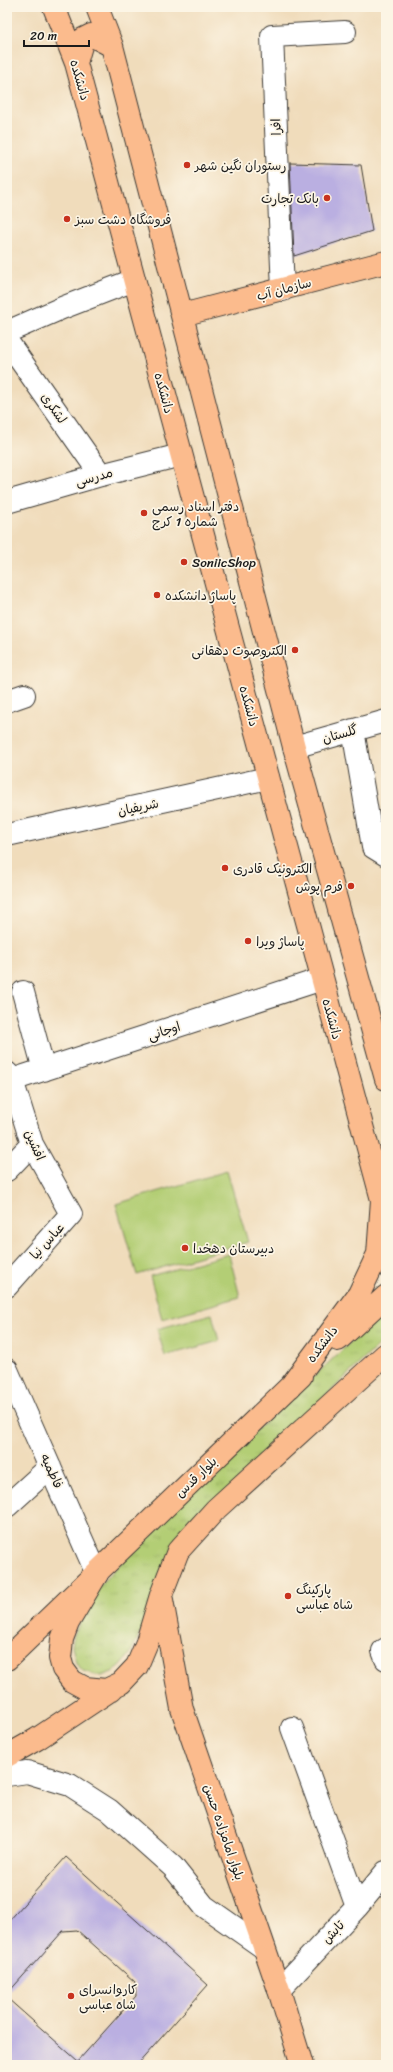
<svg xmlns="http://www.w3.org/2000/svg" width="393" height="2072" viewBox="0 0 393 2072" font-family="Sriracha,'Playpen Sans Arabic',sans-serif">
	<defs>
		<pattern id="grass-tufts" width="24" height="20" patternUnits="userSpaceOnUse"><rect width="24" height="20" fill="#b3ce74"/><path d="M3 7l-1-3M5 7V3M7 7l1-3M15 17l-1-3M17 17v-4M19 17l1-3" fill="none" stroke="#99b064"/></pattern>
	</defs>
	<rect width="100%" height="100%" fill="#fcf5e5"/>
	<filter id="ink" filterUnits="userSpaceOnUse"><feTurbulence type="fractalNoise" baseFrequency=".025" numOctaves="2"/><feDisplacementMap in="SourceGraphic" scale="8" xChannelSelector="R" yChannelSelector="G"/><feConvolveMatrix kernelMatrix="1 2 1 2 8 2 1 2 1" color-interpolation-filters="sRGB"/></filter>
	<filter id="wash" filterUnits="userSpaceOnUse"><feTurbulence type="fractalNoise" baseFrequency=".012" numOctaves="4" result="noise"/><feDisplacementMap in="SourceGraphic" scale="16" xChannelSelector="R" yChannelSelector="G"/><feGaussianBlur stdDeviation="0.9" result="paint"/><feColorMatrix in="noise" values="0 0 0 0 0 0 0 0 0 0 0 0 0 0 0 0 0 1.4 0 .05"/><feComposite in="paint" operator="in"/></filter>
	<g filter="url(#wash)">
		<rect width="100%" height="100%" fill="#f0dcbb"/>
		<path fill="url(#grass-tufts)" stroke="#687548" d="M386 1309V1338L193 1523 130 1654 121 1665 112 1672 101 1676 83 1671 76 1663 72 1646 74 1635 95 1590 185 1497Z"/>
		<path fill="#b3ce74" stroke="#687548" d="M227 1171 248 1242 137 1275 116 1204Z
			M229 1254 240 1297 162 1319 150 1276Z
			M212 1314 219 1341 165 1356 157 1329Z"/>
		<g id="blocks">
			<path fill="#baafe1" d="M290 163 361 165 372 231 294 256Z
				M66 1857 208 1985 137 2065H7V1998L78 2061 136 1996 135 1982 77 1930 63 1931 7 1994V1923Z"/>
		</g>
	</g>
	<g filter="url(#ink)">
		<use href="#blocks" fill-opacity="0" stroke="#3c3934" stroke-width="1"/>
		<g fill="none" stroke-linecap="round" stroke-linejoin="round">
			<defs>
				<path id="minor" d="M283 290 272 36 345 32
					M7 332 62 308 134 280
					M7 341 101 475
					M7 502 101 475 181 455
					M7 701 24 695
					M353 730 373 847 386 855
					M294 747 386 721
					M7 835 268 778
					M23 992 44 1070
					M7 1073 12 1080 32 1144 71 1214 7 1286
					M7 1083 12 1080 322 979
					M7 1170 32 1144
					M7 1370 97 1574
					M7 1506 50 1467
					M386 1649 383 1651 386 1659
					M292 1728 357 1907
					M7 1775 27 1772 70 1785 109 1810 173 1867 204 1906 264 1948
					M279 1990 357 1907 386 1872"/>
				<path id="major" d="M54 7 76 63 382 1200 378 1254 359 1294 290 1387
					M97 7 112 46 294 747 386 1079
					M76 63 83 39 91 35 112 46
					M182 315 386 262
					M338 1340 386 1296
					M97 1574 68 1623 62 1639 60 1658 63 1669 72 1681 85 1688 106 1690 121 1683 137 1666 147 1642 161 1595 178 1551 216 1509 386 1354
					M162 1600 182 1709 279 1990 302 2065
					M7 1659 301 1376
					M7 1756 37 1739 112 1689"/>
			</defs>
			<use href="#minor" stroke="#3c3934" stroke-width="24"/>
			<use href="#major" stroke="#3c3934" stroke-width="24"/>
			<use href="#minor" stroke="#fff" stroke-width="22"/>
			<use href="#major" stroke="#fbbb8d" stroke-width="22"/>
		</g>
	</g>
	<g fill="#c8321e" stroke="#fcf5e5" stroke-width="1.5">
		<circle cx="187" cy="165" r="4"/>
		<circle cx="327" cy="198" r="4"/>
		<circle cx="67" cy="219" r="4"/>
		<circle cx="144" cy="513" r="4"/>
		<circle cx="184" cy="562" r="4"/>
		<circle cx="157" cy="595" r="4"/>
		<circle cx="295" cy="650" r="4"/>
		<circle cx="225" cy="868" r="4"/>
		<circle cx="351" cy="886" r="4"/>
		<circle cx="248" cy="941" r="4"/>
		<circle cx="185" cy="1248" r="4"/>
		<circle cx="288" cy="1596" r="4"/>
		<circle cx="71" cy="1996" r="4"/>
	</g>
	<g text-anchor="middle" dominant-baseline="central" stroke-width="3.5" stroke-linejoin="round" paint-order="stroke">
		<g font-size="13" fill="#1c1c1c" stroke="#fcf5e5">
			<text transform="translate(80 80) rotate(74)">دانشکده</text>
			<text transform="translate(276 127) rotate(-92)">افرا</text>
			<text transform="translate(284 289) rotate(-15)">سازمان آب</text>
			<text transform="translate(164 393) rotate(75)">دانشکده</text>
			<text transform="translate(54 408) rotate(55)">لشکری</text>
			<text transform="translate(94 477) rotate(-15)">مدرسی</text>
			<text transform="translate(249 706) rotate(75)">دانشکده</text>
			<text transform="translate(340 734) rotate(-16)">گلستان</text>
			<text transform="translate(138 807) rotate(-12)">شریفیان</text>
			<text transform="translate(332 1019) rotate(75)">دانشکده</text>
			<text transform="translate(164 1031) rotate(-18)">اوجانی</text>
			<text transform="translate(35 1145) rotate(66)">افشین</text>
			<text transform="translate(47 1241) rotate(-48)">عباس نیا</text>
			<text transform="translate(322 1344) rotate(-53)">دانشکده</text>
			<text transform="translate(52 1471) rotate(66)">فاطمیه</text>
			<text transform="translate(196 1477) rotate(-44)">بلوار قدس</text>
			<text transform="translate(224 1832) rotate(71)">بلوار امامزاده حسن</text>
			<text transform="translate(333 1932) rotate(-47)">تابش</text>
		</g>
		<g font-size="13" fill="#1c1c1c" stroke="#fcf5e5" text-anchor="start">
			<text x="195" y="165">رستوران نگین شهر</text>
			<text x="319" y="198" text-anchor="end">بانک تجارت</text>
			<text x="75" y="219">فروشگاه دشت سبز</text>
			<text x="152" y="506">دفتر اسناد رسمی<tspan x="152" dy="15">شماره 1 کرج</tspan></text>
			<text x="192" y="562">SoniicShop</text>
			<text x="165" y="595">پاساژ دانشکده</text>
			<text x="287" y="650" text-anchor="end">الکتروصوت دهقانی</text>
			<text x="233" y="868">الکترونیک قادری</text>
			<text x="343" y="886" text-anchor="end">فرم پوش</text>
			<text x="256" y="941">پاساژ ویرا</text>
			<text x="193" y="1248">دبیرستان دهخدا</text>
			<text x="296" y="1589">پارکینگ<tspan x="296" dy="15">شاه عباسی</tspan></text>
			<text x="79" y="1989">کاروانسرای<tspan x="79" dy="15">شاه عباسی</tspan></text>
		</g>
	</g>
	<rect width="393" height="2072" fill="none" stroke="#fcf5e5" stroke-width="24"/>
	<path d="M24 40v6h65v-6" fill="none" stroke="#1c1c1c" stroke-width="2"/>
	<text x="30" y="40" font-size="12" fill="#1c1c1c" stroke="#fcf5e5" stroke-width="3" paint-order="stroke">20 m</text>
</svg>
